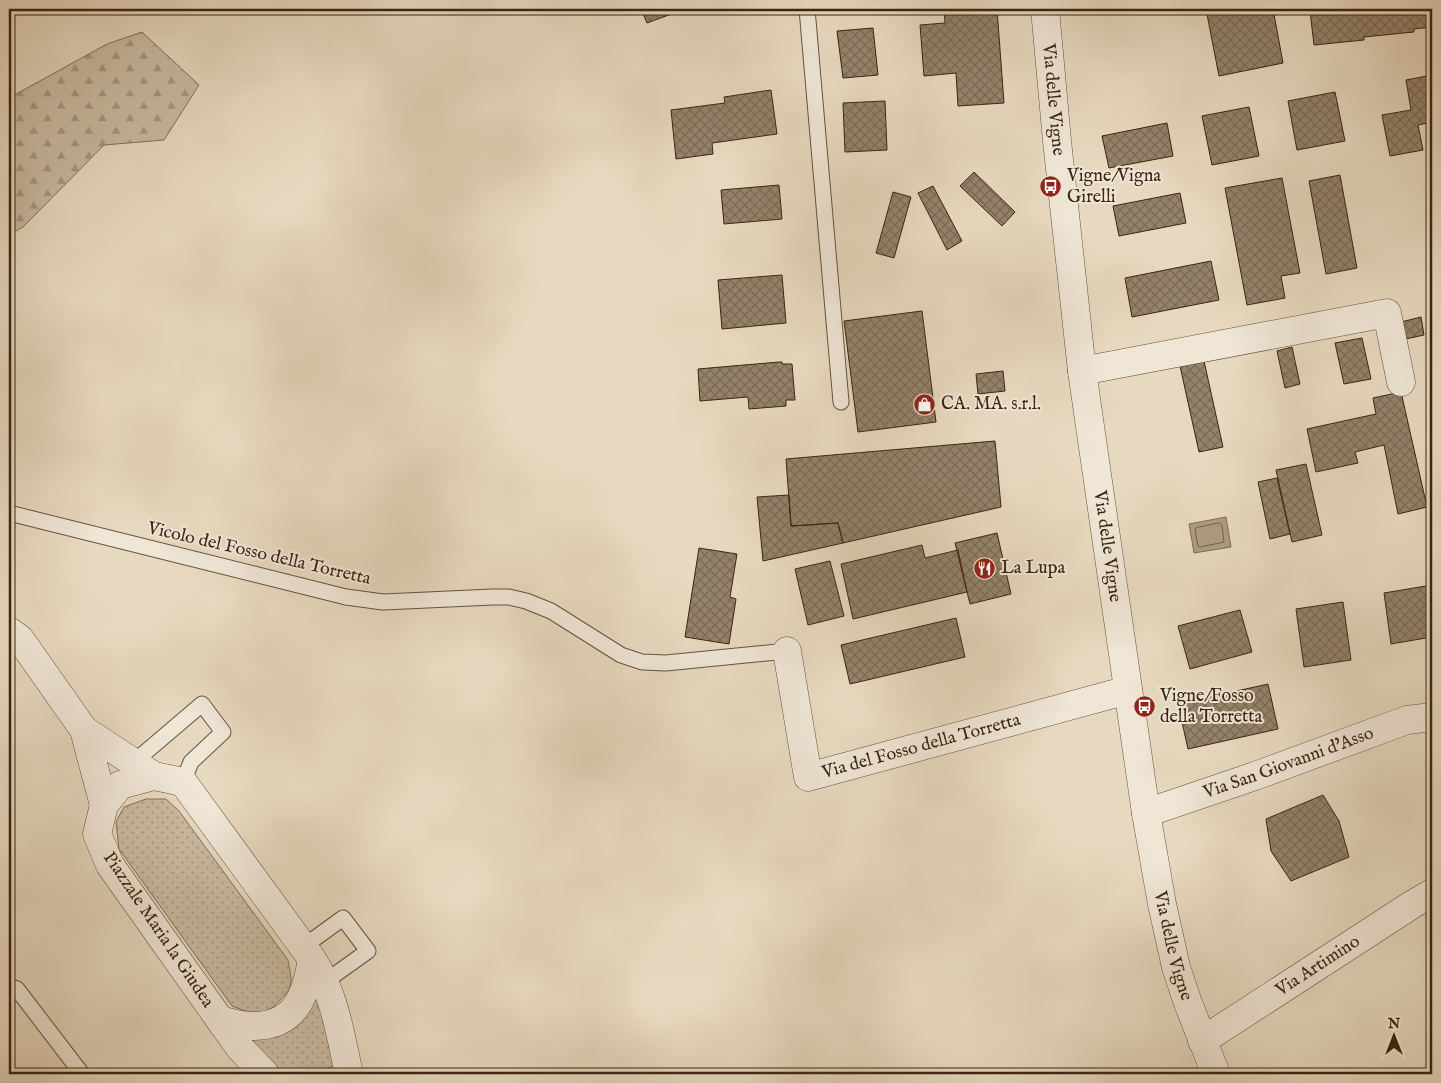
<svg xmlns="http://www.w3.org/2000/svg" width="1441" height="1083" viewBox="0 0 1441 1083" font-family="'IM FELL English',serif">
	<defs>
		<pattern id="grass-dots" width="8" height="8" patternUnits="userSpaceOnUse" patternTransform="scale(1.25)"><rect width="8" height="8" fill="#cabaa2"/><path d="M2 2h.1M6 6h.1" fill="none" stroke="#a59783" stroke-width="1.8" stroke-linecap="round"/></pattern>
		<pattern id="forest-firs" width="22" height="20" patternUnits="userSpaceOnUse" patternTransform="scale(1.25)"><rect width="22" height="20" fill="#cabaa2"/><path d="M5 1l3.5 6h-7zM16 11l3.5 6h-7z" fill="#a59783"/></pattern>
		<pattern id="building-cross-hatch" width="8" height="8" patternUnits="userSpaceOnUse" patternTransform="scale(1.25)"><rect width="8" height="8" fill="#94836c"/><path d="M0 0l8 8M0 8l8-8" fill="none" stroke="#7a6b57"/></pattern>
	</defs>
	<rect width="100%" height="100%" fill="#e7d9c0"/>
	<filter id="stains"><feTurbulence type="fractalNoise" baseFrequency=".004" numOctaves="4"/><feColorMatrix values="0 0 0 0 .2 0 0 0 0 .09 0 0 0 0 .02 0 0 0 .5 -.17"/></filter>
	<radialGradient id="worn" r=".72"><stop offset=".6" stop-color="#630" stop-opacity="0"/><stop offset="1" stop-color="#630" stop-opacity=".3"/></radialGradient>
	<path fill="url(#grass-dots)" stroke="#82705a" d="M146 799H166L179 811 288 960C289 968 293 979 290 987 289 991 284 996 281 999 265 1018 252 1014 232 1006L119 849 116 822 124 807Z
		M318 984 340 1062 316 1074H285L262 1056 242 1037Z"/>
	<path fill="url(#forest-firs)" stroke="#82705a" d="M142 32 199 85 164 140 104 145 23 227 9 235V98L107 44Z"/>
	<path fill="#ac9c84" stroke="#7e6c56" d="M1226 517 1231 547 1194 553 1189 524Z"/>
	<g fill="none" stroke-linecap="round" stroke-linejoin="round">
		<path stroke="#73604a" stroke-width="1" d="M1220 523 1222 525 1224 542 1200 547 1198 546 1195 530 1196 528Z"/>
	</g>
	<path fill="url(#building-cross-hatch)" stroke="#3a2511" d="M641 9H685L647 23Z
		M944 9H997L1004 103 958 106 956 73 924 76 920 25 945 23Z
		M1206 9H1273L1283 63 1219 76Z
		M1335 9H1432V27L1414 29V32L1364 37V40L1314 45 1310 11Z
		M873 28 878 75 843 78 837 31Z
		M1432 75V122L1418 125 1423 150 1390 156 1382 115 1411 110 1406 80Z
		M771 90 777 134 712 143 713 154 676 159 671 110 725 103 724 97Z
		M1335 92 1345 141 1297 150 1288 101Z
		M885 101 887 150 845 152 843 103Z
		M1249 107 1259 156 1212 165 1202 116Z
		M1167 123 1173 156 1109 168 1102 136Z
		M974 172 1015 212 1002 226 960 186Z
		M1340 175 1357 268 1326 274 1309 181Z
		M1282 178 1300 273 1281 276 1285 298 1247 305 1225 188Z
		M779 185 782 219 724 224 721 190Z
		M933 186 962 241 947 250 918 193Z
		M893 192 911 197 894 258 876 253Z
		M1180 193 1186 223 1119 236 1113 206Z
		M1211 261 1219 300 1132 317 1125 278Z
		M782 275 786 323 722 329 718 280Z
		M922 311 936 422 858 432 844 321Z
		M1421 317 1424 335 1401 340 1397 323Z
		M1362 338 1371 379 1344 384 1335 343Z
		M1292 347 1300 384 1285 388 1277 351Z
		M1204 361 1223 447 1199 452 1180 366Z
		M779 362H782V364H792L795 400H786V406L749 409 748 397 700 401 698 369Z
		M1003 371 1005 391 978 394 976 374Z
		M1401 392 1427 507 1398 514 1384 445 1355 452 1358 463 1316 472 1307 429 1376 414 1373 398Z
		M995 441 1001 507 843 543 838 523 791 526 786 459Z
		M1306 464 1322 535 1292 542 1276 470Z
		M1277 478 1290 534 1270 539 1258 482Z
		M789 495 791 526 838 523 843 543 763 561 757 497Z
		M997 533 1011 594 970 604 955 543Z
		M922 545 925 558 958 550 967 592 853 619 841 564Z
		M699 548 737 554 730 597 736 599 729 644 685 637Z
		M830 561 844 616 808 625 795 569Z
		M1432 585V637L1391 644 1384 593Z
		M1343 602 1351 660 1304 667 1296 609Z
		M1240 610 1252 652 1190 669 1178 626Z
		M956 618 965 657 850 684 841 645Z
		M1268 684 1278 729 1188 749 1178 704Z
		M1323 795 1339 821 1349 857 1291 881 1271 851 1266 819Z"/>
	<g fill="none" stroke-linecap="round" stroke-linejoin="round">
		<defs>
			<path id="lane" d="M807 9 841 402
				M9 513 346 597 383 602 493 597H509L526 601 551 611 621 655 642 662 666 663 787 651
				M134 762 202 704 223 732 191 762 183 782
				M303 947 343 918 368 951 326 981
				M9 986 17 989 82 1074"/>
			<g id="street">
				<path id="s1" d="M1045 9 1057 141 1082 371 1146 813 1162 904 1176 967 1188 1003 1216 1074"/>
				<path d="M1082 371 1387 313 1401 382"/>
				<path d="M9 631 20 639 84 730"/>
				<path id="s2" d="M787 651 808 777 1128 690"/>
				<path d="M104 805 84 730 154 776"/>
				<path id="s3" d="M1146 813 1255 776 1407 720 1432 717"/>
				<path d="M312 959C306 996 295 1027 251 1026 240 1026 230 1023 220 1020L110 865 97 834 104 805 120 785 154 776 183 782 312 959C335 995 340 1033 349 1074"/>
				<path d="M220 1020 240 1048 265 1074"/>
				<path id="s4" d="M1202 1041 1413 904 1432 893"/>
			</g>
		</defs>
		<use href="#lane" stroke="#65523d" stroke-width="17"/>
		<use href="#street" stroke="#65523d" stroke-width="29"/>
		<use href="#lane" stroke="#efe6d6" stroke-width="15"/>
		<use href="#street" stroke="#efe6d6" stroke-width="28"/>
	</g>
	<defs>
		<symbol id="bus-disc" viewBox="-11 -11 22 22"><circle r="9.5" fill="#8f2418" stroke="#efe6d6"/><path d="M-5-6H5V4H4V6H2V4H-2V6H-4V4H-5ZM-3.5-4V0h7V-4ZM-3.5 1.2v1.5H-2V1.2ZM2 1.2v1.5H3.5V1.2Z" fill="#fff"/></symbol>
		<symbol id="shop-disc" viewBox="-11 -11 22 22"><circle r="9.5" fill="#8f2418" stroke="#efe6d6"/><path d="M-5-2.5h2.3a2.7 3.5 0 0 1 5.4 0H5L5.5 6h-11ZM-1.5-2.5h3a1.5 2.3 0 0 0-3 0Z" fill="#fff"/></symbol>
		<symbol id="restaurant-disc" viewBox="-11 -11 22 22"><circle r="9.5" fill="#8f2418" stroke="#efe6d6"/><path d="M-5-6h1v4h1v-4h1v4h1v-4h1v5L-1.5 .5V6h-2V.5L-5-1ZM5-6V6H3V1.5H1.5Q1.5-4 5-6Z" fill="#fff"/></symbol>
	</defs>
	<g fill-rule="evenodd">
		<use href="#bus-disc" x="1038" y="174" width="25" height="25"/>
		<use href="#shop-disc" x="912" y="392" width="25" height="25"/>
		<use href="#restaurant-disc" x="972" y="556" width="25" height="25"/>
		<use href="#bus-disc" x="1132" y="694" width="25" height="25"/>
	</g>
	<g text-anchor="middle" dominant-baseline="central" stroke-width="4" stroke-linejoin="round" paint-order="stroke">
		<g font-size="18" fill="#3a2511" stroke="#efe6d6">
			<text stroke="none"><textPath href="#s1" startOffset="91">Via delle Vigne</textPath></text>
			<text stroke="none"><textPath href="#s1" startOffset="541">Via delle Vigne</textPath></text>
			<text transform="translate(259 554) rotate(13)">Vicolo del Fosso della Torretta</text>
			<text stroke="none"><textPath href="#s2" startOffset="245">Via del Fosso della Torretta</textPath></text>
			<text stroke="none"><textPath href="#s3" startOffset="151">Via San Giovanni d'Asso</textPath></text>
			<text transform="translate(158 930) rotate(56)">Piazzale Maria la Giudea</text>
			<text stroke="none"><textPath href="#s1" startOffset="946">Via delle Vigne</textPath></text>
			<text stroke="none"><textPath href="#s4" startOffset="138">Via Artimino</textPath></text>
		</g>
		<g font-size="18" fill="#3a2511" stroke="#efe6d6" text-anchor="start">
			<text x="1067" y="176">Vigne/Vigna<tspan x="1067" dy="21">Girelli</tspan></text>
			<text x="941" y="404">CA. MA. s.r.l.</text>
			<text x="1001" y="568">La Lupa</text>
			<text x="1160" y="696">Vigne/Fosso<tspan x="1160" dy="21">della Torretta</tspan></text>
		</g>
	</g>
	<rect width="1441" height="1083" fill="none" stroke="#e7d9c0" stroke-width="30"/>
	<rect x="10" y="10" width="1421" height="1063" fill="none" stroke="#3a2511" stroke-width="2.5"/>
	<rect x="15" y="15" width="1411" height="1053" fill="none" stroke="#3a2511"/>
	<g transform="translate(1394 1036)" stroke="#efe6d6" stroke-width="4" paint-order="stroke">
	<path d="M0-4L9 19L0 12L-9 19Z" fill="#3a2511"/>
	<text y="-8" font-size="14" font-weight="bold" text-anchor="middle" fill="#3a2511">N</text>
	</g>
	<rect width="100%" height="100%" filter="url(#stains)"/>
	<rect width="100%" height="100%" fill="url(#worn)"/>
</svg>
